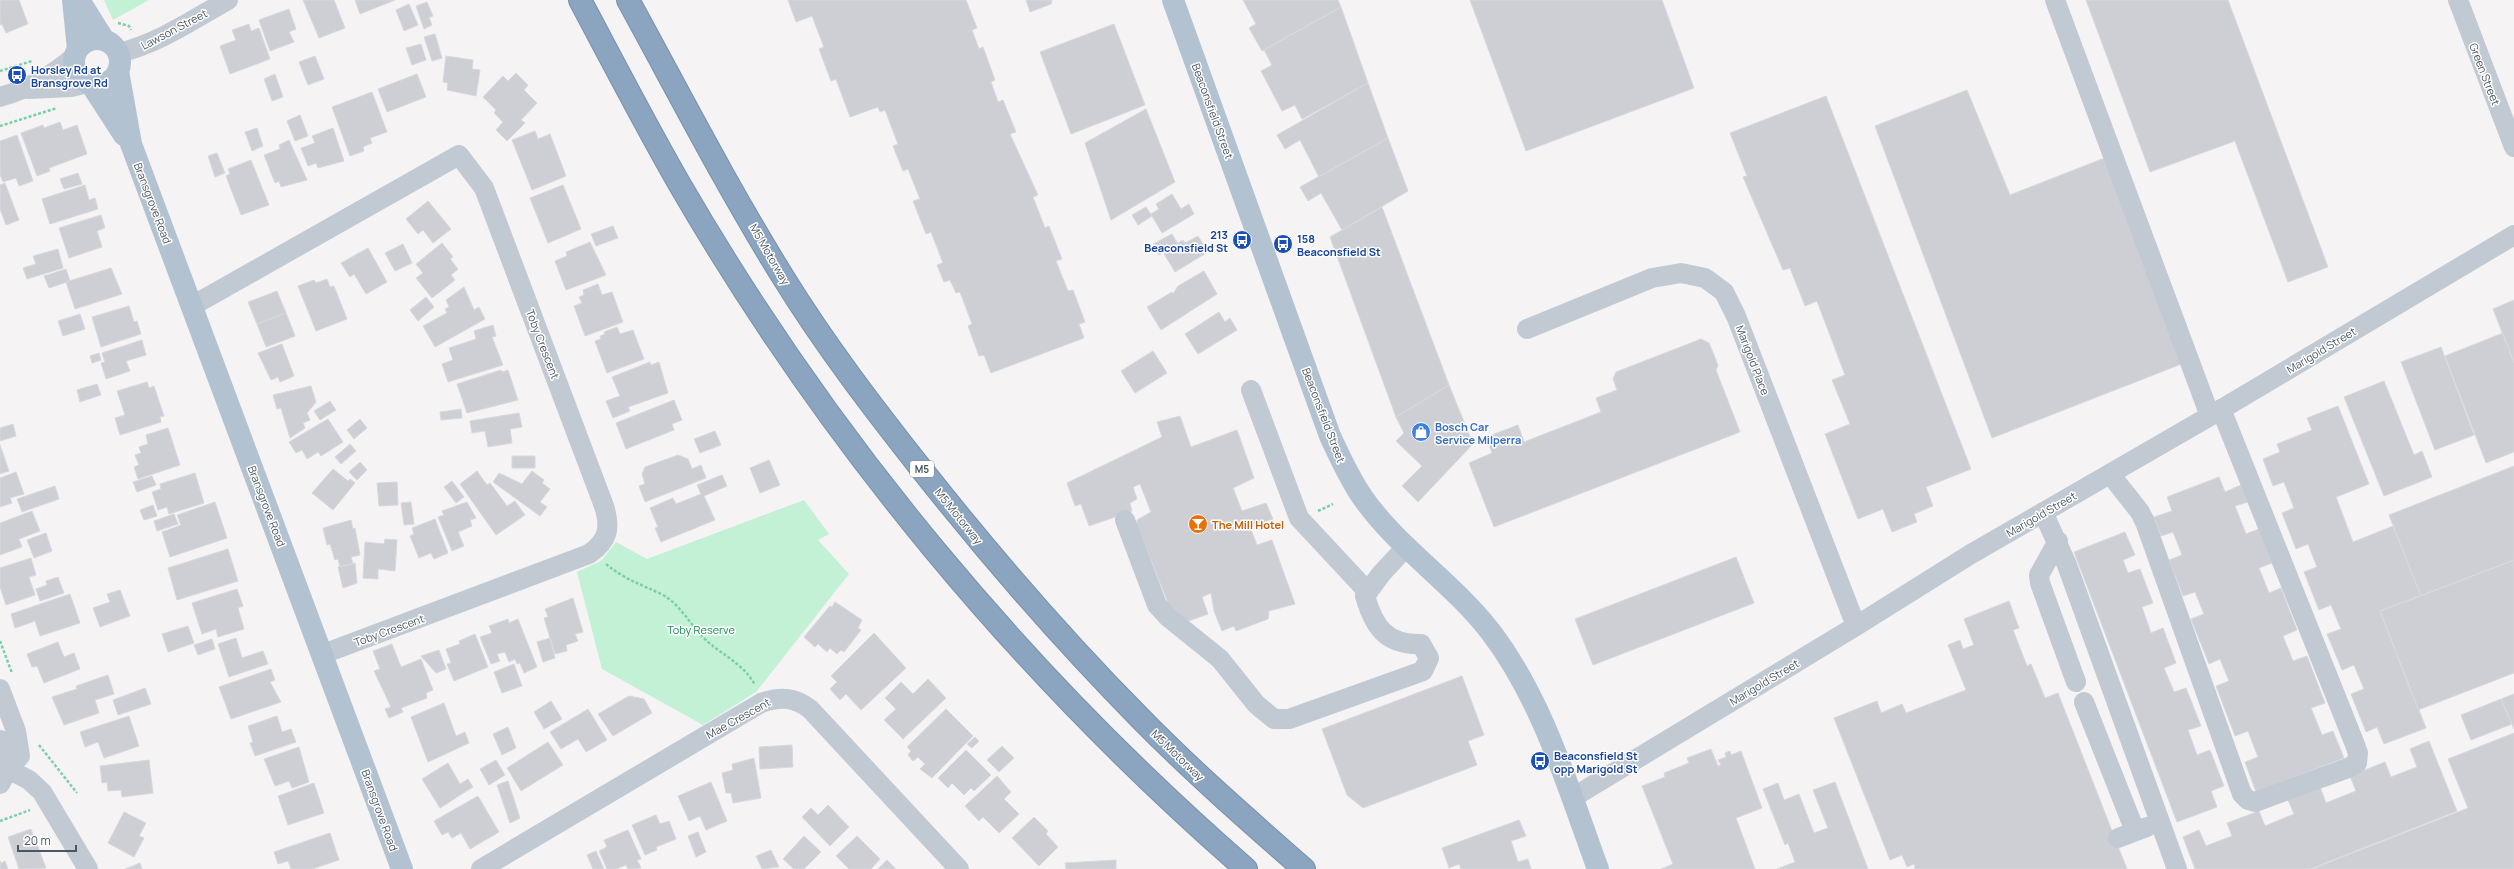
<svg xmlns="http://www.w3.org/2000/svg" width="2514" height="869" viewBox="0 0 2514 869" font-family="Manrope,sans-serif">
	<rect width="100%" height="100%" fill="#f5f3f3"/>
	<path fill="#c3f1d5" d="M104 0H149L113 20Z
		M804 500 829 534 818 540 849 574 756 692 703 725 602 669 577 572 601 561 616 542 647 559Z"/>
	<path fill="#cdcfd5" stroke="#d7d9de" d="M0 0H19L28 24 6 33 2 24 0 25Z
		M303 0H334L345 28 319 38Z
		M355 0H395L360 14Z
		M788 0H966L977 28 972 30 979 49 983 47 995 80 991 82 998 102 1003 100 1016 132 1010 134 1038 195 1033 197 1045 228 1049 226 1062 259 1056 261 1068 291 1073 290 1085 322 1079 324 1084 338 991 373 984 355 979 356 968 326 972 324 960 292 956 293 950 280 944 282 937 265 943 263 931 232 926 234 913 201 920 199 908 169 903 171 893 146 898 144 885 110 880 112 878 107 850 117 836 79 831 81 819 49 824 47 812 16 796 22Z
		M1026 0H1052L1051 4 1030 12Z
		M1243 0H1338L1341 7 1262 51 1249 28 1256 24Z
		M1470 0H1662L1694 88 1526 151Z
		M2086 0H2228L2328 267 2288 282 2235 141 2150 172Z
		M427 2 433 16 429 18 432 25 424 29 416 6Z
		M409 4 418 25 404 31 396 10Z
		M1341 7 1368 83 1302 119 1295 105 1282 111 1261 71 1272 65 1264 50Z
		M289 9 296 29 289 32 294 42 270 51 259 20Z
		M249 24 251 31 259 28 270 59 230 74 220 46 236 40 232 30Z
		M1114 24 1145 105 1071 134 1040 52Z
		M435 34 442 58 432 61 424 37Z
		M421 44 426 60 412 65 406 48Z
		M315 56 324 79 308 85 299 62Z
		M446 56 473 60 472 69 480 70 476 96 447 90 448 83 443 82Z
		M516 73 528 85 524 90 537 103 521 120 525 123 507 141 496 130 503 122 494 113 496 110 483 97 503 76 508 81Z
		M275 74 283 97 272 101 264 79Z
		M417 74 426 97 387 112 378 89Z
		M1368 83 1388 138 1319 177 1300 140 1285 149 1277 135Z
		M1967 90 2010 195 2107 157 2184 363 1992 438 1875 126Z
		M372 92 387 132 370 138 372 143 363 147 364 151 350 156 332 107Z
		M1826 96 1971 469 1926 487 1933 506 1914 514 1917 522 1892 532 1883 509 1858 519 1825 434 1850 424 1832 380 1845 375 1817 301 1805 306 1790 268 1783 270 1743 177 1747 176 1730 133Z
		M1146 109 1175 182 1111 220 1085 143Z
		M300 115 308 136 295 141 287 121Z
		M60 122 63 130 77 125 87 154 49 168 50 171 37 176 21 133 43 125 44 128Z
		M257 128 263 146 252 151 245 132Z
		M333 128 344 161 318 168 316 163 308 166 301 148 315 143 312 136Z
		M535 131 538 139 550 134 566 176 532 190 512 140Z
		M17 135 33 181 19 186 16 178 3 182 0 175V141Z
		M1388 138 1408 191 1342 230 1321 193 1308 201 1300 187Z
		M289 140 307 180 281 187 279 181 275 183 264 155 280 149 279 145Z
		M217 153 225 173 215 177 208 156Z
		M251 160 269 205 241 215 226 176 230 174 228 169Z
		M78 173 82 184 64 189 60 179Z
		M5 183 19 220 6 225 0 209V185Z
		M85 185 89 200 95 198 98 209 50 224 42 199Z
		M563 185 581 229 548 243 530 198Z
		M1172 194 1181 209 1189 204 1194 214 1162 233 1151 214 1159 209 1156 204Z
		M428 201 451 229 433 243 423 230 418 234 406 219Z
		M1146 207 1152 216 1138 225 1132 215Z
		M1382 207 1449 385 1396 417 1330 237Z
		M101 215 105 228 97 231 102 247 69 258 59 228Z
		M613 226 618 238 596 246 591 234Z
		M1172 234 1178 244 1159 255 1153 244Z
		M1198 236 1208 252 1175 272 1163 252 1183 240 1185 243Z
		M590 242 606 275 566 290 555 261 567 256 566 252Z
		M442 243 453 257 450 259 458 269 451 275 455 280 432 298 416 278 423 273 416 264Z
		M403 244 412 263 395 271 385 253Z
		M368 248 387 282 366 294 354 274 350 277 341 263Z
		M58 249 63 268 27 279 23 268 36 264 33 256Z
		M111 268 122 294 75 309 66 282Z
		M66 269 70 281 49 288 44 276Z
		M1204 271 1217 294 1161 330 1147 307 1172 292 1173 294 1178 286Z
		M327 279 330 287 334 286 347 319 316 331 298 286 314 280 316 283Z
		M598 284 602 295 612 292 623 322 585 336 574 306 582 303 579 297 584 295 583 290Z
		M464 287 474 310 479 307 485 319 435 347 423 326 447 313 445 309 449 307 446 300Z
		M277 291 286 313 257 324 248 302Z
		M426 297 434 307 418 321 410 310Z
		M2514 300V363L2493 309Z
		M129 306 134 322 137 321 141 334 101 347 92 317Z
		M1219 312 1225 322 1230 318 1237 330 1198 354 1185 334Z
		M286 313 295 336 266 347 257 324Z
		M80 314 85 329 63 336 58 321Z
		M493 325 496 336 492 337 503 365 448 382 442 364 453 360 449 348 476 339 474 331Z
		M617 327 620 334 633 330 644 359 607 373 595 341 601 339 600 336 605 334 604 332Z
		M2503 333 2514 363V452L2486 463 2445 356Z
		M1701 339 1709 343 1718 365 1716 370 1740 432 1494 527 1469 463 1492 453 1486 437 1518 425 1524 442 1601 412 1596 398 1617 390 1613 379 1616 372Z
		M142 340 146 355 126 361 130 371 106 379 101 363 105 362 102 353Z
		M282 344 294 376 280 382 278 377 271 380 258 353Z
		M2441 347 2474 435 2435 450 2401 362Z
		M1153 351 1167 373 1135 393 1121 371Z
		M99 353 101 360 92 363 90 356Z
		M650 362 651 365 659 362 668 393 628 407 630 411 613 418 606 401 620 396 612 377Z
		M501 370 502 372 508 370 518 400 467 413 457 384Z
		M2384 381 2414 455 2422 451 2432 477 2384 496 2344 397Z
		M147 382 149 388 154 386 164 416 160 417 161 422 120 435 115 418 125 415 117 391Z
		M97 384 101 395 80 402 77 390Z
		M1449 385 1473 444 1418 502 1402 486 1422 466 1396 441 1404 433 1396 417Z
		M311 386 316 402 307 413 310 420 303 423 305 428 290 438 281 408 277 409 273 395Z
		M674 400 682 420 672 424 674 430 626 449 616 423Z
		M330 401 336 410 320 420 314 411Z
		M2338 406 2369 484 2336 497 2353 542 2393 526 2421 596 2380 611 2426 728 2384 744 2377 727 2366 732 2351 694 2364 689 2354 665 2342 670 2327 634 2341 629 2331 605 2319 610 2304 572 2317 567 2308 544 2296 549 2282 513 2294 508 2284 482 2273 486 2263 459 2280 452 2277 444 2312 430 2307 418Z
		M461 409 462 418 441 420 440 412Z
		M519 413 522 427 510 429 512 443 488 447 485 431 472 433 470 421Z
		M1180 416 1191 447 1237 430 1254 478 1233 488 1242 511 1266 503 1273 519 1250 527 1257 545 1272 540 1295 604 1269 611 1268 619 1236 631 1234 626 1222 631 1214 611 1211 593 1202 597 1208 614 1186 622 1168 603 1137 525V520L1151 512 1140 484 1133 487 1137 499 1130 503 1132 511 1089 526 1081 504 1075 506 1067 483 1162 437 1157 422Z
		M328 419 343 442 321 456 318 452 307 459 302 450 296 453 289 442Z
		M360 419 367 428 354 439 347 430Z
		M13 424 16 436 0 441V428Z
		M168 428 180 465 138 479 134 467 139 465 135 455 141 453 139 447 148 444 146 435Z
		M715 431 721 445 700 453 694 439Z
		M350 444 356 451 341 464 335 457Z
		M0 445 9 471 0 474Z
		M678 455 688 459 692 469 701 465 706 478 645 502 639 486 645 484 642 474 645 467Z
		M512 456H535V468H512Z
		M769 460 780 485 760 493 750 468Z
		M360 462 367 470 357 480 349 472Z
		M2514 466V560L2421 596 2389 515Z
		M333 469 348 481 350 479 355 483 333 510 312 493Z
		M477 471 487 485 490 483 507 506 515 501 525 515 496 535 460 484Z
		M532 471 544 480 542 483 550 489 540 502 547 507 540 516 493 482 499 473 522 484Z
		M16 472 24 494 10 498 12 503 0 507V478Z
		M195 473 204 503 169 514 167 507 158 510 152 492 161 489 160 484Z
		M722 475 727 486 704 496 715 520 661 542 655 528 658 527 650 508 673 498 676 504 701 494 697 485Z
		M152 476 156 485 137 492 133 482Z
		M2219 477 2225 492 2241 485 2248 502 2235 506 2246 534 2259 529 2272 563 2259 568 2269 593 2281 588 2297 630 2283 636 2293 661 2307 656 2325 703 2311 708 2322 735 2333 731 2344 758 2256 792 2245 762 2258 757 2248 731 2235 736 2216 686 2229 681 2220 659 2209 664 2191 619 2204 614 2195 592 2183 596 2169 560 2182 555 2173 532 2161 536 2154 517 2172 511 2167 497Z
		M452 481 464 497 456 503 444 487Z
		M397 482 398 505 379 506 377 483Z
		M55 486 59 499 22 512 17 499Z
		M215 502 227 538 170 557 162 532 181 525 177 515Z
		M411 502 414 524 404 525 401 503Z
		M467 502 476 518 470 520 472 526 458 532 464 546 452 551 438 517 444 515 442 511Z
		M153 505 157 516 144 520 140 510Z
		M32 511 40 531 19 539 22 547 0 555V523Z
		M174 514 178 524 157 531 154 521Z
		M435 519 448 553 434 559 431 553 419 558 410 536 414 534 412 528Z
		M351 520 353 529 355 528 360 555 351 557 353 564 340 567 338 559 335 560 330 544 327 545 323 528Z
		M2125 532 2135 555 2123 560 2128 573 2140 569 2153 603 2142 607 2151 633 2163 628 2176 663 2164 668 2174 692 2186 688 2201 726 2188 730 2197 755 2210 750 2224 786 2211 791 2217 807 2177 822 2074 552Z
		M46 533 52 551 34 558 27 540Z
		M385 539 397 540 395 571 378 569V579L363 578 365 542 384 544Z
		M228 549 238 581 177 600 168 568Z
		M1736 557 1754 603 1593 665 1575 619Z
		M31 558 36 575 29 577 35 595 6 605 0 587V568Z
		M2514 560V673L2418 710 2380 611Z
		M355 563 357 583 343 588 338 567Z
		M58 577 64 593 40 601 36 589 47 585 46 581Z
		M237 589 243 606 238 608 244 629 218 637 216 629 202 634 192 603Z
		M120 590 130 616 100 627 93 608 110 602 107 594Z
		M70 594 80 623 40 636 35 621 15 628 11 614Z
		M573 598 583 632 575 634 578 641 566 645 567 651 555 654 544 618 548 617 545 609Z
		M2009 601 2019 628 2013 630 2027 666 2031 664 2045 698 2058 693 2127 869H1915L1914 864 1907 867 1902 855 1890 860 1834 718 1877 701 1881 713 1902 704 1906 713 1966 690 1948 645 1960 640 1963 649 1974 645 1964 619Z
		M835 602 862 620 858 628 861 630 844 652 841 650 837 654 830 648 827 652 818 644 815 647 804 637 830 606 832 607Z
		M508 619 509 623 518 619 537 667 524 673 520 663 517 664 515 659 509 662 505 652 497 654 500 661 491 664 480 637 492 633 489 626Z
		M188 626 194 643 168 652 162 634Z
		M874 633 906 668 861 710 846 694 840 700 830 689 837 682 831 676Z
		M475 634 488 667 454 681 447 664 451 663 446 649 460 644 459 641Z
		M236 638 242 658 263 651 268 664 229 677 218 644Z
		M550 638 555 658 543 662 537 642Z
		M212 639 215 649 198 655 194 645Z
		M58 642 64 657 74 653 80 669 44 683 37 666 32 667 27 654Z
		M392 644 401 667 421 659 433 690 426 693 427 698 401 708 403 712 389 718 385 709 391 707 374 671 380 669 373 651Z
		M439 650 446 669 436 673 421 656Z
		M514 664 522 686 502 693 494 672Z
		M271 669 275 680 270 682 281 702 231 719 219 687Z
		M108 675 114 694 95 700 99 713 64 725 52 697 77 689 76 686Z
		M1462 676 1484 735 1468 741 1477 765 1363 808 1347 795 1322 729Z
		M928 679 946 698 903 739 884 720 896 709 885 698 901 682 913 694Z
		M145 688 151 704 118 715 113 700Z
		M2514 694V729L2501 699Z
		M629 696 644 699 652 713 613 736 598 714Z
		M2501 699 2512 724 2471 740 2461 715Z
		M551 701 562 719 544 729 534 712Z
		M444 703 456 736 465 732 469 743 428 762 411 717Z
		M588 709 607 740 586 752 578 739 561 749 550 732Z
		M946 709 973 736 932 778 920 769 925 764 918 757 913 761 908 755 911 751 907 747Z
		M129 716 139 746 104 758 98 742 85 747 80 732Z
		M277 716 282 732 291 729 296 742 255 756 250 743 253 742 248 726Z
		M508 727 516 748 502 755 493 734Z
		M2514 733V869H2312L2468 808 2448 759Z
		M975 737 979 741 972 748 967 744Z
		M2429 741 2457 811 2310 869H2195L2183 837 2199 830 2206 846 2232 836 2227 823 2259 811 2265 826 2294 814 2288 800 2320 787 2326 803 2356 791 2350 776 2385 762 2391 777 2417 767 2410 749Z
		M548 742 563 765 521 791 507 768Z
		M792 745 793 767 760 769 759 747Z
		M1002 746 1014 758 999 772 987 760Z
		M299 747 309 782 292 788 289 781 275 786 264 759Z
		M1711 749 1718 766 1721 765 1718 760 1726 757 1725 753 1730 751 1731 755 1741 751 1762 808 1736 818 1755 869H1661L1673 864 1642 786 1665 777 1664 773 1689 763 1687 758Z
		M966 750 991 775 974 791 971 788 964 795 952 783 948 788 938 778Z
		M754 758 761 798 733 803 731 793H726L722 773 733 770 732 764Z
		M149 760 153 793 122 797 121 790 108 791 107 782 102 783 100 766Z
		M496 760 505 775 489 785 480 769Z
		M448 763 460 784 468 779 473 787 440 808 422 779Z
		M997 776 1011 792 1004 799 1019 814 999 833 983 817 979 821 965 806Z
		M508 781 520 818 510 823 497 785Z
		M711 782 727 821 706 830 700 816 689 821 678 796Z
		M1835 782 1868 869H1777L1795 862 1788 843 1785 845 1763 789 1778 783 1784 800 1799 794 1814 833 1828 828 1813 790Z
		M314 783 324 813 288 825 278 796Z
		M478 796 499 832 470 849 461 833 452 838 448 832 442 835 434 821Z
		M828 805 849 827 830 846 802 817 811 808 818 815Z
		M124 812 146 823 139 836 144 838 134 857 108 843Z
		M656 815 660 824 669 821 676 839 656 847 657 850 645 855 632 825Z
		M1034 817 1048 831 1046 834 1058 847 1039 866 1012 838Z
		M1519 820 1526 836 1511 841 1518 862 1528 859 1531 869H1461L1459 864 1449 868 1442 848Z
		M31 829 46 868 19 869 8 837Z
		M628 830 641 859 637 860 641 868 628 869 626 865 616 869H607L599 851 607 847 604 840Z
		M698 832 706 852 696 857 688 836Z
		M330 833 339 860 312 869H291L288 861 278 864 274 852Z
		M804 836 821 852 804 869H794L783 859Z
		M857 836 880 859 871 869H849L836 856Z
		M771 850 779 867 762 869 756 856Z
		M596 851 604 869H593L587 855Z
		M887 860 896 869H878Z
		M1116 860V869H1066L1065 863Z
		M0 861 1 863 5 861 8 869H0Z
		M140 863 142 869H125Z"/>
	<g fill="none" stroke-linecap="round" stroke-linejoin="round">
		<defs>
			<path id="highway" d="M580 0C613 62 645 124 680 185 829 442 1022 674 1246 869
				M628 0C679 93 727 187 783 277 825 345 874 409 923 471 991 557 1063 640 1140 718 1192 771 1248 820 1304 869"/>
		</defs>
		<use href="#highway" stroke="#7690ad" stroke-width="24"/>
		<path stroke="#7ad0a6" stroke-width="2.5" stroke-dasharray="3 2" stroke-linecap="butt" d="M118 23 129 26 131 30
			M0 71 32 61
			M0 126 57 108
			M1318 511 1333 504
			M606 564C627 581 641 584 663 595 679 604 689 622 701 635 718 654 742 661 755 685
			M0 641 12 673
			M39 745 77 793
			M0 821 30 810"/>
		<path stroke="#c1cad2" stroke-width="20" d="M2055 0 2210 416
			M2458 0 2514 147
			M118 53C158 44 192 20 228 0
			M29 89 71 87 88 83
			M0 97C28 89 52 76 75 56
			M192 306 459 155 484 188 604 506C611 528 608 541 589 554L323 654
			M1527 329 1652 278 1681 273 1705 278 1724 292 1736 316 1856 626
			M1251 390 1299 518 1368 592
			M2110 474 2140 512 2145 522 2242 794 2248 800 2255 802 2348 768 2357 763 2358 753 2354 742 2221 409
			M2043 512 2067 565 2177 869
			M1125 520 1157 605 1168 617 1220 659 1256 704 1274 719H1289L1423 671 1429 658 1421 644C1386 645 1374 627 1365 596L1381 574 1407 546
			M2058 541 2039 575 2040 583 2076 682
			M0 689 16 731 20 756 8 769 0 784
			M2084 702 2135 831
			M0 740 8 769 29 780 42 792 88 869
			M1572 798 1856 626 1971 554 2210 416 2514 235
			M2118 838 2147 827
			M481 869 761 703C780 696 794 697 810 709L959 869"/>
		<path stroke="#b3c2d1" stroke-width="22" d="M73 0 78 49
			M79 0 104 40
			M1173 0 1330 436C1340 457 1349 478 1363 498 1398 548 1452 582 1490 631 1543 700 1568 788 1598 869
			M74 62a23 23 0 1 1 46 0a23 23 0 1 1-46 0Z
			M118 71 131 144 402 869
			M91 84 124 135"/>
		<use href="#highway" stroke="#8ba5c1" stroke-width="22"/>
	</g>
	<defs>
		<symbol id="bus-disc" viewBox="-11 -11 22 22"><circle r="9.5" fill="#1a4fb4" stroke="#fff"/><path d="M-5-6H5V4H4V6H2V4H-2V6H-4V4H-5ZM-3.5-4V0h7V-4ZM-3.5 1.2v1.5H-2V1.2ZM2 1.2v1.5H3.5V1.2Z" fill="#fff"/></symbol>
		<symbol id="shop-disc" viewBox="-11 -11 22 22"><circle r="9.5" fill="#3f7fe0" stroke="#fff"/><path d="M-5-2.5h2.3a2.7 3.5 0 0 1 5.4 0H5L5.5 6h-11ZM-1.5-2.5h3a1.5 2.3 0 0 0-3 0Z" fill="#fff"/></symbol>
		<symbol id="bar-disc" viewBox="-11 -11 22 22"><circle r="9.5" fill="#e8710a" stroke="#fff"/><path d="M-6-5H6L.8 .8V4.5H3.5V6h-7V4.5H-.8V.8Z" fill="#fff"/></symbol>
	</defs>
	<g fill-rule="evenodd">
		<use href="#bus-disc" x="6" y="64" width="22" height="22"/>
		<use href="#bus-disc" x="1231" y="229" width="22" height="22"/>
		<use href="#bus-disc" x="1272" y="233" width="22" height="22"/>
		<use href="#shop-disc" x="1410" y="421" width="22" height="22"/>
		<use href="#bar-disc" x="1187" y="513" width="22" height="22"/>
		<use href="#bus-disc" x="1529" y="750" width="22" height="22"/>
	</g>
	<g text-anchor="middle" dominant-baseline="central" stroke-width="3" stroke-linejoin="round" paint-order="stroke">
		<rect fill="#fff" stroke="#808990" stroke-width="1" x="910" y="461" width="24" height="16" rx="3"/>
		<g font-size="10" font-weight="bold" fill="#4a5661">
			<text x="922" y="469">M5</text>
		</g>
		<g font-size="11" fill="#4a5661" stroke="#fff">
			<text transform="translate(174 29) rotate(-28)">Lawson Street</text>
			<text transform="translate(2485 74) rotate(69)">Green Street</text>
			<text transform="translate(1213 111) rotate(70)">Beaconsfield Street</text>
			<text transform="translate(153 203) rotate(69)">Bransgrove Road</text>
			<text transform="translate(770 254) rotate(60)">M5 Motorway</text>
			<text transform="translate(543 344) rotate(69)">Toby Crescent</text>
			<text transform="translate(2321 350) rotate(-31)">Marigold Street</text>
			<text transform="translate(1753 360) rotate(69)">Marigold Place</text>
			<text transform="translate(1324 415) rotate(69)">Beaconsfield Street</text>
			<text transform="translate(267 506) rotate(69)">Bransgrove Road</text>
			<text transform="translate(2041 514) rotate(-30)">Marigold Street</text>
			<text transform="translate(959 516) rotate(51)">M5 Motorway</text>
			<text transform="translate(389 630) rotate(-20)">Toby Crescent</text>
			<text transform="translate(1764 682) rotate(-31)">Marigold Street</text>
			<text transform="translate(738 718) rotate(-29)">Mae Crescent</text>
			<text transform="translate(1178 755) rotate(44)">M5 Motorway</text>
			<text transform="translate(380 810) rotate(70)">Bransgrove Road</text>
		</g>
		<g font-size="11" font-weight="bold" fill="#164399" stroke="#fff" text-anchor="start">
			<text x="31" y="69">Horsley Rd at<tspan x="31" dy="13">Bransgrove Rd</tspan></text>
			<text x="1228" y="234" text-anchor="end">213<tspan x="1228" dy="13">Beaconsfield St</tspan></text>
			<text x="1297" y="238">158<tspan x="1297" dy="13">Beaconsfield St</tspan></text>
			<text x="1554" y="755">Beaconsfield St<tspan x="1554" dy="13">opp Marigold St</tspan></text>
		</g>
		<g font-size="11" font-weight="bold" fill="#366cbe" stroke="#fff" text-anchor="start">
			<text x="1435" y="426">Bosch Car<tspan x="1435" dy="13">Service Milperra</tspan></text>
		</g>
		<g font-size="11" font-weight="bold" fill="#c56008" stroke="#fff" text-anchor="start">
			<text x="1212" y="524">The Mill Hotel</text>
		</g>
		<g font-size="11" fill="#17864f" stroke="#fff">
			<text x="701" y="629">Toby Reserve</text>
		</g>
	</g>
	<path d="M18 845v6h58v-6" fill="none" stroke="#4a5661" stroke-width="2"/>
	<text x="24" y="845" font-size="12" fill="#4a5661" stroke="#ffffff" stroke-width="3" paint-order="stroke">20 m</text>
</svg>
